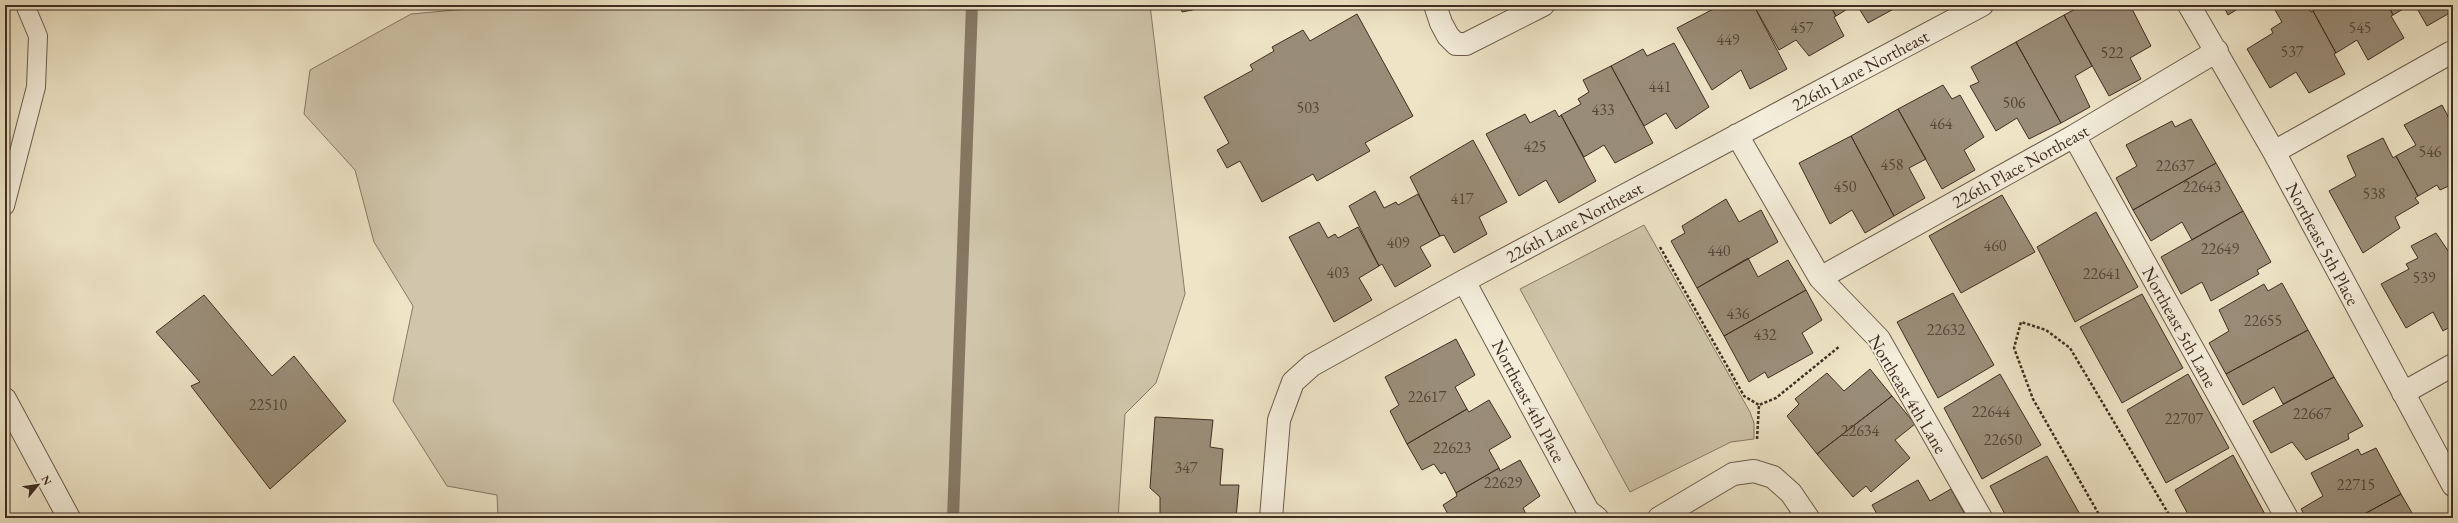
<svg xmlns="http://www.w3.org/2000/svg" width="2458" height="523" viewBox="0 0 2458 523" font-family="'EB Garamond',serif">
	<rect width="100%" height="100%" fill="#eee5c7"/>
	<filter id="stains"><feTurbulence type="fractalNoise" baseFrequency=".005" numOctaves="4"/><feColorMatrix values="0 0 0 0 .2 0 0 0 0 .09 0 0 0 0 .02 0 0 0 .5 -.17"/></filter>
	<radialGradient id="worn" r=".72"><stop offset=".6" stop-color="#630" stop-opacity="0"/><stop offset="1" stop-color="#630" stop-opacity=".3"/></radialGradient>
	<path fill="#d0c6ab" stroke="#887a66" d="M482 5H1150L1185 294 1156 383 1125 414 1118 518H498L497 495 447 486 393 401 413 306 374 242 355 170 304 114 310 70 411 14 478 8Z
		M1644 225 1750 412 1754 423V439L1731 442 1630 492 1520 289Z"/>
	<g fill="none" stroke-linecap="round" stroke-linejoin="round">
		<path stroke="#857763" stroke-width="12" d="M953 518 972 5"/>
	</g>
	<path fill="#9a8d78" stroke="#402e22" d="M1180 5H1217L1182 12Z
		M1721 5 1754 6 1787 69 1750 89 1741 70 1712 90 1677 28Z
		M1756 5H1830L1836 16 1834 17 1844 36 1809 56 1796 40 1779 50 1754 6Z
		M1830 5H1854L1836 16Z
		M1857 5H1901L1868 23Z
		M2083 5H2130L2151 46 2130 58 2141 79 2109 96 2064 15Z
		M2223 5H2244L2228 15Z
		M2284 5H2307L2311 12 2313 11 2336 53 2334 54 2345 74 2309 93 2296 72 2270 88 2247 49 2273 33 2271 29 2282 22 2275 10Z
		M2323 5H2388L2393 15 2391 16 2404 38 2368 60 2357 40 2336 53 2313 11Z
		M2388 5H2410L2393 15Z
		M2415 5H2453V11L2427 26Z
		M1357 14 1413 116 1365 143 1370 151 1317 181 1313 174 1262 202 1240 161 1227 168 1217 150 1229 143 1204 97 1253 70 1250 65 1274 51 1272 47 1303 30 1310 41Z
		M2064 15 2092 66 2075 76 2090 107 2061 123 2016 42Z
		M2016 42 2061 123 2029 139 2017 118 1996 131 1970 86 1979 82 1971 67Z
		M1674 43 1709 107 1676 129 1666 113 1644 126 1611 66 1643 49 1647 56Z
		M1611 66 1653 143 1615 163 1604 145 1584 157 1561 115 1581 104 1578 99 1589 92 1583 80Z
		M1943 85 1952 99 1960 95 1984 137 1964 150 1975 170 1942 189 1898 109Z
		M2442 105 2453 126V184L2440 190 2437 185 2418 196 2396 156 2416 145 2404 125Z
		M1898 109 1926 159 1909 168 1925 198 1894 216 1851 136Z
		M1555 110 1559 117 1561 115 1596 181 1559 203 1546 180 1519 196 1486 134 1525 114 1530 123Z
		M2191 119 2216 163 2133 210 2116 178 2137 166 2126 145 2172 121 2175 127Z
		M1851 136 1894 216 1865 233 1852 210 1830 224 1799 163Z
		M2383 138 2393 158 2396 156 2418 196 2415 198 2419 203 2395 217 2400 228 2363 253 2329 191 2356 176 2347 156Z
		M1473 140 1507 202 1479 217 1487 234 1454 253 1444 235 1440 236 1410 177Z
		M2216 163 2243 211 2192 240 2182 222 2151 241 2133 210Z
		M1375 191 1384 208 1396 202 1398 205 1418 194 1440 236 1420 247 1431 266 1395 287 1382 264 1379 266 1349 206Z
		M2002 195 2035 252 1961 293 1929 236Z
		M1726 199 1739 222 1761 210 1778 242 1697 288 1671 241 1685 233 1682 226Z
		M2243 211 2271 262 2257 270 2259 274 2211 301 2202 282 2181 294 2161 257Z
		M2096 212 2138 287 2075 322 2037 247Z
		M1319 222 1328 238 1335 234 1338 238 1358 227 1379 266 1359 278 1372 300 1334 322 1289 237Z
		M2436 233 2453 258V325L2443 331 2433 312 2406 328 2381 284 2409 269 2406 264 2418 258 2411 246Z
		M1748 258 1758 277 1788 260 1806 290 1724 336 1697 288Z
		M2282 283 2308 330 2226 374 2209 343 2229 331 2219 310 2264 284 2268 291Z
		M1806 290 1822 320 1802 333 1813 353 1768 378 1765 372 1749 382 1724 336Z
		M1953 293 1994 365 1938 398 1897 322Z
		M2142 294 2183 368 2122 403 2080 327Z
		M204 295 272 376 294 356 346 421 270 489 191 386 200 382 156 332Z
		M2308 330 2334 377 2283 404 2274 387 2243 405 2226 374Z
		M1456 339 1475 375 1455 387 1467 409 1407 444 1390 411 1399 405 1385 377Z
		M1870 369 1892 396 1817 454 1787 416 1799 404 1795 399 1827 373 1844 391Z
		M2000 374 2041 445 1982 479 1944 408Z
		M2188 374 2229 448 2166 483 2127 410Z
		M2334 377 2363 426 2348 434 2349 439 2306 460 2292 442 2271 453 2253 421Z
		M1892 396 1915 424 1895 440 1910 458 1871 492 1866 486 1853 497 1817 454Z
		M1489 400 1511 437 1489 450 1499 468 1456 493 1445 472 1441 474 1434 464 1422 470 1407 444 1467 409 1469 412Z
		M1155 417 1213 420 1210 447 1223 449 1220 485H1239L1236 518 1160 517V497L1150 488Z
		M2376 448 2401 494 2357 518H2306L2301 509 2323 496 2311 473 2358 449 2361 455Z
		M2233 455 2267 518H2190L2175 490Z
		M2047 456 2082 518H2007L1990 486Z
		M1520 460 1540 496 1523 508 1528 518H1450L1443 505 1457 496 1456 493 1499 468 1500 471Z
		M1918 480 1930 501 1951 489 1967 518H1879L1872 505Z
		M2401 494 2415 518H2357Z"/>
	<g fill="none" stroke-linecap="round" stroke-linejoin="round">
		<defs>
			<path id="service" d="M5 206 36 87 38 36 25 5"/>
			<path id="minor" d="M1435 5 1441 23 1448 36 1456 44H1466L1543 5
				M2189 5 2274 152 2453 485
				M1737 135 1820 278 1879 339 1981 518
				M2074 136 2287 518
				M2274 152 2450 53
				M1820 278 2074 136 2217 51
				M1464 281 1588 511 1597 518
				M2403 393 2453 365
				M5 399 69 518
				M1271 518 1279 420 1293 382 1312 365 1464 281 1982 5
				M1659 518 1733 474 1754 471 1773 477 1791 493 1808 518"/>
		</defs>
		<use href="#service" stroke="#6c5c4b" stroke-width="20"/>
		<use href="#minor" stroke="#6c5c4b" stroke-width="24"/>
		<path stroke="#402e22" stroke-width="2.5" stroke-dasharray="3 2" stroke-linecap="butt" d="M1660 247 1744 396 1759 405
			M1757 439 1759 405 1776 398 1840 346
			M2101 518 2033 399 2014 348 2021 322 2046 330 2070 348 2171 518"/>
		<use href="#service" stroke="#f4eedb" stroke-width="18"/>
		<use href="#minor" stroke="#f4eedb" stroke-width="22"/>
	</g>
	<g text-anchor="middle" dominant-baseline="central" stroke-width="4" stroke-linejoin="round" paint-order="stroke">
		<g font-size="16" fill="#564638">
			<text x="1802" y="27">457</text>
			<text x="2360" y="27">545</text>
			<text x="1728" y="39">449</text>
			<text x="2292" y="51">537</text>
			<text x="2112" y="52">522</text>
			<text x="1660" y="86">441</text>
			<text x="2014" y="102">506</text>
			<text x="1308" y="107">503</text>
			<text x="1603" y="109">433</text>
			<text x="1941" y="123">464</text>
			<text x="1535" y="146">425</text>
			<text x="2430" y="151">546</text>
			<text x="1892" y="164">458</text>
			<text x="2175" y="165">22637</text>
			<text x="1845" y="186">450</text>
			<text x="2202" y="186">22643</text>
			<text x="2374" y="193">538</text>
			<text x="1462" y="198">417</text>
			<text x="1398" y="242">409</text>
			<text x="1995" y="245">460</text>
			<text x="2220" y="248">22649</text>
			<text x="1719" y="250">440</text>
			<text x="1338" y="272">403</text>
			<text x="2102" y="273">22641</text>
			<text x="2424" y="277">539</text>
			<text x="1738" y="313">436</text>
			<text x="2263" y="320">22655</text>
			<text x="1946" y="329">22632</text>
			<text x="1765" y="334">432</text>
			<text x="1427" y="396">22617</text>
			<text x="268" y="404">22510</text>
			<text x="1991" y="411">22644</text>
			<text x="2312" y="413">22667</text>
			<text x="2184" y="418">22707</text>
			<text x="1860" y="430">22634</text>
			<text x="2003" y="439">22650</text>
			<text x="1452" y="447">22623</text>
			<text x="1186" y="467">347</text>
			<text x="1503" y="482">22629</text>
			<text x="2356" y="484">22715</text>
		</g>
		<g font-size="18" fill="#402e22" stroke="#f4eedb">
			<text transform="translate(1860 70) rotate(-28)">226th Lane Northeast</text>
			<text transform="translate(2020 166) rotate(-29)">226th Place Northeast</text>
			<text transform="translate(1574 222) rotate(-28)">226th Lane Northeast</text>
			<text transform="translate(2323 244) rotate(62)">Northeast 5th Place</text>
			<text transform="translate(2180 327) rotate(61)">Northeast 5th Lane</text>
			<text transform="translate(1908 394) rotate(59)">Northeast 4th Lane</text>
			<text transform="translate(1529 401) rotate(62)">Northeast 4th Place</text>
		</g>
	</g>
	<rect width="2458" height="523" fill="none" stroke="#eee5c7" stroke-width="20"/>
	<rect x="6" y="6" width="2446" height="511" fill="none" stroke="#402e22" stroke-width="2"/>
	<rect x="10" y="10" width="2438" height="503" fill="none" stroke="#402e22"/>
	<g transform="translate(38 485) rotate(61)" stroke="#f4eedb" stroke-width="3" paint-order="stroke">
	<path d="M0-3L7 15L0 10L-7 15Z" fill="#402e22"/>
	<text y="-6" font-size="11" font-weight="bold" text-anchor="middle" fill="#402e22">N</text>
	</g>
	<rect width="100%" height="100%" filter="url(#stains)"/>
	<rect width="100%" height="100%" fill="url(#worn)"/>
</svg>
